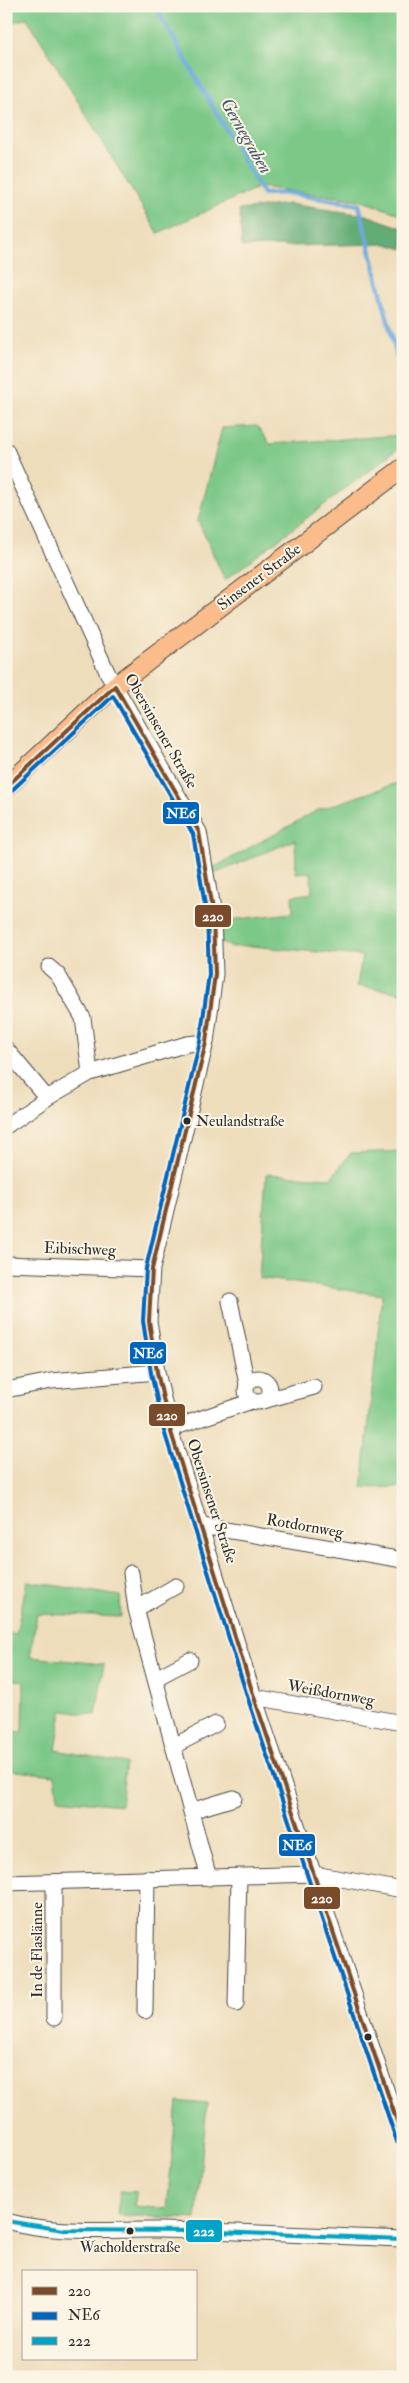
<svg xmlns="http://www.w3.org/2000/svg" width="409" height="2383" viewBox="0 0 409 2383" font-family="'IM FELL Double Pica',serif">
	<rect width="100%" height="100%" fill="#fcf5e5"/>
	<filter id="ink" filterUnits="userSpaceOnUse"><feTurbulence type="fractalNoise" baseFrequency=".02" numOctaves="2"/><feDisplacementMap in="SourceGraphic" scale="10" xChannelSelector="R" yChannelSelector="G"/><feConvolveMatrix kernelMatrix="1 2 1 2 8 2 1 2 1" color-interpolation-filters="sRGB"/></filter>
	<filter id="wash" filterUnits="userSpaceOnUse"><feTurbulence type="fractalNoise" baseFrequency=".0096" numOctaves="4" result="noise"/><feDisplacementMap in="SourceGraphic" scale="20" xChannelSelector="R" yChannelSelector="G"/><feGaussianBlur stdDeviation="1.12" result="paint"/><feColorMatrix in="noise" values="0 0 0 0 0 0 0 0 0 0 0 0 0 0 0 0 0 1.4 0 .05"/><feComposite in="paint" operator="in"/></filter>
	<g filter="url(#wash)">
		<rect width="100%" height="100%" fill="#edb"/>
		<path fill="#7bc887" stroke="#537a59" d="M6 6H403V215L359 200 259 187 158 233 27 18 6 24Z
			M257 426 270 444 403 435V445L225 580 198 521 222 428Z
			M403 781V993L357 986 362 956 251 946 232 947 220 942V921L293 913 292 896 312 893 311 872 296 873 295 840 214 874 213 868 316 811Z
			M403 1151V1487L362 1488 382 1295 259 1278 266 1174 331 1178 351 1153Z
			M27 1581 120 1596 121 1617 37 1614 30 1657 104 1664 96 1715 62 1711 56 1750 126 1763 121 1805 58 1799 55 1775 6 1770V1731L23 1732 24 1681 6 1679V1633L16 1634Z
			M177 2101 207 2104 196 2219 117 2215 120 2191 136 2192 135 2206 167 2209Z"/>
		<path fill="#64ac74" stroke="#486c50" d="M288 204 366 215 403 228V249L387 244 242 247 239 210Z"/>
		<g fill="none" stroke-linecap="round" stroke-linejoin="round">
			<path stroke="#6daadf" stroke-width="4.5" d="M155 6 263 194 288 193 359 205 403 381"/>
		</g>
	</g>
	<g filter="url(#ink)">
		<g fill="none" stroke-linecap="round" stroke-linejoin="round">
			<defs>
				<path id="minor" d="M6 450 109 676 199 832 213 916 215 974 206 1042 152 1269 149 1321 157 1372 170 1429 254 1697 403 2140
					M49 967 58 975 83 1018 90 1073
					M6 1049 47 1098
					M6 1126 47 1098 90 1073 187 1044 206 1042
					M6 1264 152 1269
					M230 1301 247 1384
					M246 1390a12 12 0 1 1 24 0a12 12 0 1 1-24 0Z
					M6 1390 51 1381 157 1372
					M266 1400 314 1387
					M170 1429 252 1401
					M202 1526 403 1560
					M131 1573 136 1609 209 1878
					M136 1609 176 1586
					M156 1678 190 1660
					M254 1697 403 1723
					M174 1746 216 1724
					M191 1811 234 1798
					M6 1883 314 1874 403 1890
					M236 2004 239 1876
					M145 2011 147 1878
					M54 2018V1882
					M6 2221C57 2235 109 2229 161 2230 241 2231 322 2236 403 2239"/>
				<path id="major" d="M6 787 115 686 403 468"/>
			</defs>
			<use href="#minor" stroke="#484641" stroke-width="17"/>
			<use href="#major" stroke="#484641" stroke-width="21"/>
			<use href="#minor" stroke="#fff" stroke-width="15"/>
			<use href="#major" stroke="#f9bc8a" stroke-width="19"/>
			<defs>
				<path id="bus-1" d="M115 686 199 832 213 916 215 974 206 1042 152 1269 149 1321 157 1372 170 1429 254 1697 403 2139
					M6 787 115 686"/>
				<path id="bus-2" d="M10 792 113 696 193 834 207 917 209 974 200 1041 146 1268 143 1321 151 1373 164 1431 248 1699 397 2142"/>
				<path id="bus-3" d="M6 2221 64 2230 191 2231 403 2239"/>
			</defs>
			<use href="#bus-1" stroke="#fcf5e5" stroke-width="8"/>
			<use href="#bus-2" stroke="#fcf5e5" stroke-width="8"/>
			<use href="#bus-3" stroke="#fcf5e5" stroke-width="8"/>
			<use href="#bus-1" stroke="#7a4b2a" stroke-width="4"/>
			<use href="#bus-2" stroke="#0065bd" stroke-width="4"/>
			<use href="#bus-3" stroke="#02a3c6" stroke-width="4"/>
		</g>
	</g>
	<g fill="#2b2b2b" stroke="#fcf5e5" stroke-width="2">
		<circle cx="187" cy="1121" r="4.5"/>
		<circle cx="368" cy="2037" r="4.5"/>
		<circle cx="130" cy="2231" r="4.5"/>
	</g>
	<g text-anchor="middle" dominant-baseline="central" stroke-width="4" stroke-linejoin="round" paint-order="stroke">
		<g font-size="15" fill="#2b2b2b" stroke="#fcf5e5" text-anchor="start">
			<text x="196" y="1121">Neulandstraße</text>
			<text x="130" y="2247" text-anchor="middle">Wacholderstraße</text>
		</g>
		<g font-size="16" fill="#2b2b2b" stroke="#fcf5e5">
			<text transform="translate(259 577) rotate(-37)">Sinsener Straße</text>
			<text transform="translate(161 731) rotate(60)">Obersinsener Straße</text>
			<text transform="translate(80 1249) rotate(2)">Eibischweg</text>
			<text transform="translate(212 1501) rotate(72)">Obersinsener Straße</text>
			<text transform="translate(305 1526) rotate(10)">Rotdornweg</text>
			<text transform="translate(331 1693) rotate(10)">Weißdornweg</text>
			<text transform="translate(37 1950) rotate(-90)">In de Flaslänne</text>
		</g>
		<g font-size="18" font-style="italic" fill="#42576a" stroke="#fcf5e5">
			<text transform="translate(246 136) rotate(60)">Gernegraben</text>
		</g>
	</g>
	<g stroke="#fcf5e5" stroke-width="2">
		<rect x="162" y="801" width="38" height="24" rx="5" fill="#0065bd"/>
		<rect x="194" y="904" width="38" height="24" rx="5" fill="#7a4b2a"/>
		<rect x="129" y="1341" width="38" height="24" rx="5" fill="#0065bd"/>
		<rect x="148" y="1403" width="38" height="24" rx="5" fill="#7a4b2a"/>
		<rect x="278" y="1833" width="38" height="24" rx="5" fill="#0065bd"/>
		<rect x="303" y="1886" width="38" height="24" rx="5" fill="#7a4b2a"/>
		<rect x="185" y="2219" width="38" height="24" rx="5" fill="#02a3c6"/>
	</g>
	<g font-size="14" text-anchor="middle" font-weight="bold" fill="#fff">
		<text x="181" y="818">NE6</text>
		<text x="213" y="921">220</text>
		<text x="148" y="1358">NE6</text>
		<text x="167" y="1420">220</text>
		<text x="297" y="1850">NE6</text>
		<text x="322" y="1903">220</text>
		<text x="204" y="2236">222</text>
	</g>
	<rect width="409" height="2383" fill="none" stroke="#fcf5e5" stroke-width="25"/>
	<rect x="22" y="2270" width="175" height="90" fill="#fcf5e5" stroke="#a8a49b"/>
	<rect x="32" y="2287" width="25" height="8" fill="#7a4b2a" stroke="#a8a49b"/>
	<text x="68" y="2296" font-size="15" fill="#2b2b2b">220</text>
	<rect x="32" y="2312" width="25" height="8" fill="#0065bd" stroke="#a8a49b"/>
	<text x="68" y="2320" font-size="15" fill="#2b2b2b">NE6</text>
	<rect x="32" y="2337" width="25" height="8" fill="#02a3c6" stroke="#a8a49b"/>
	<text x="68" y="2346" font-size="15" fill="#2b2b2b">222</text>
</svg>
